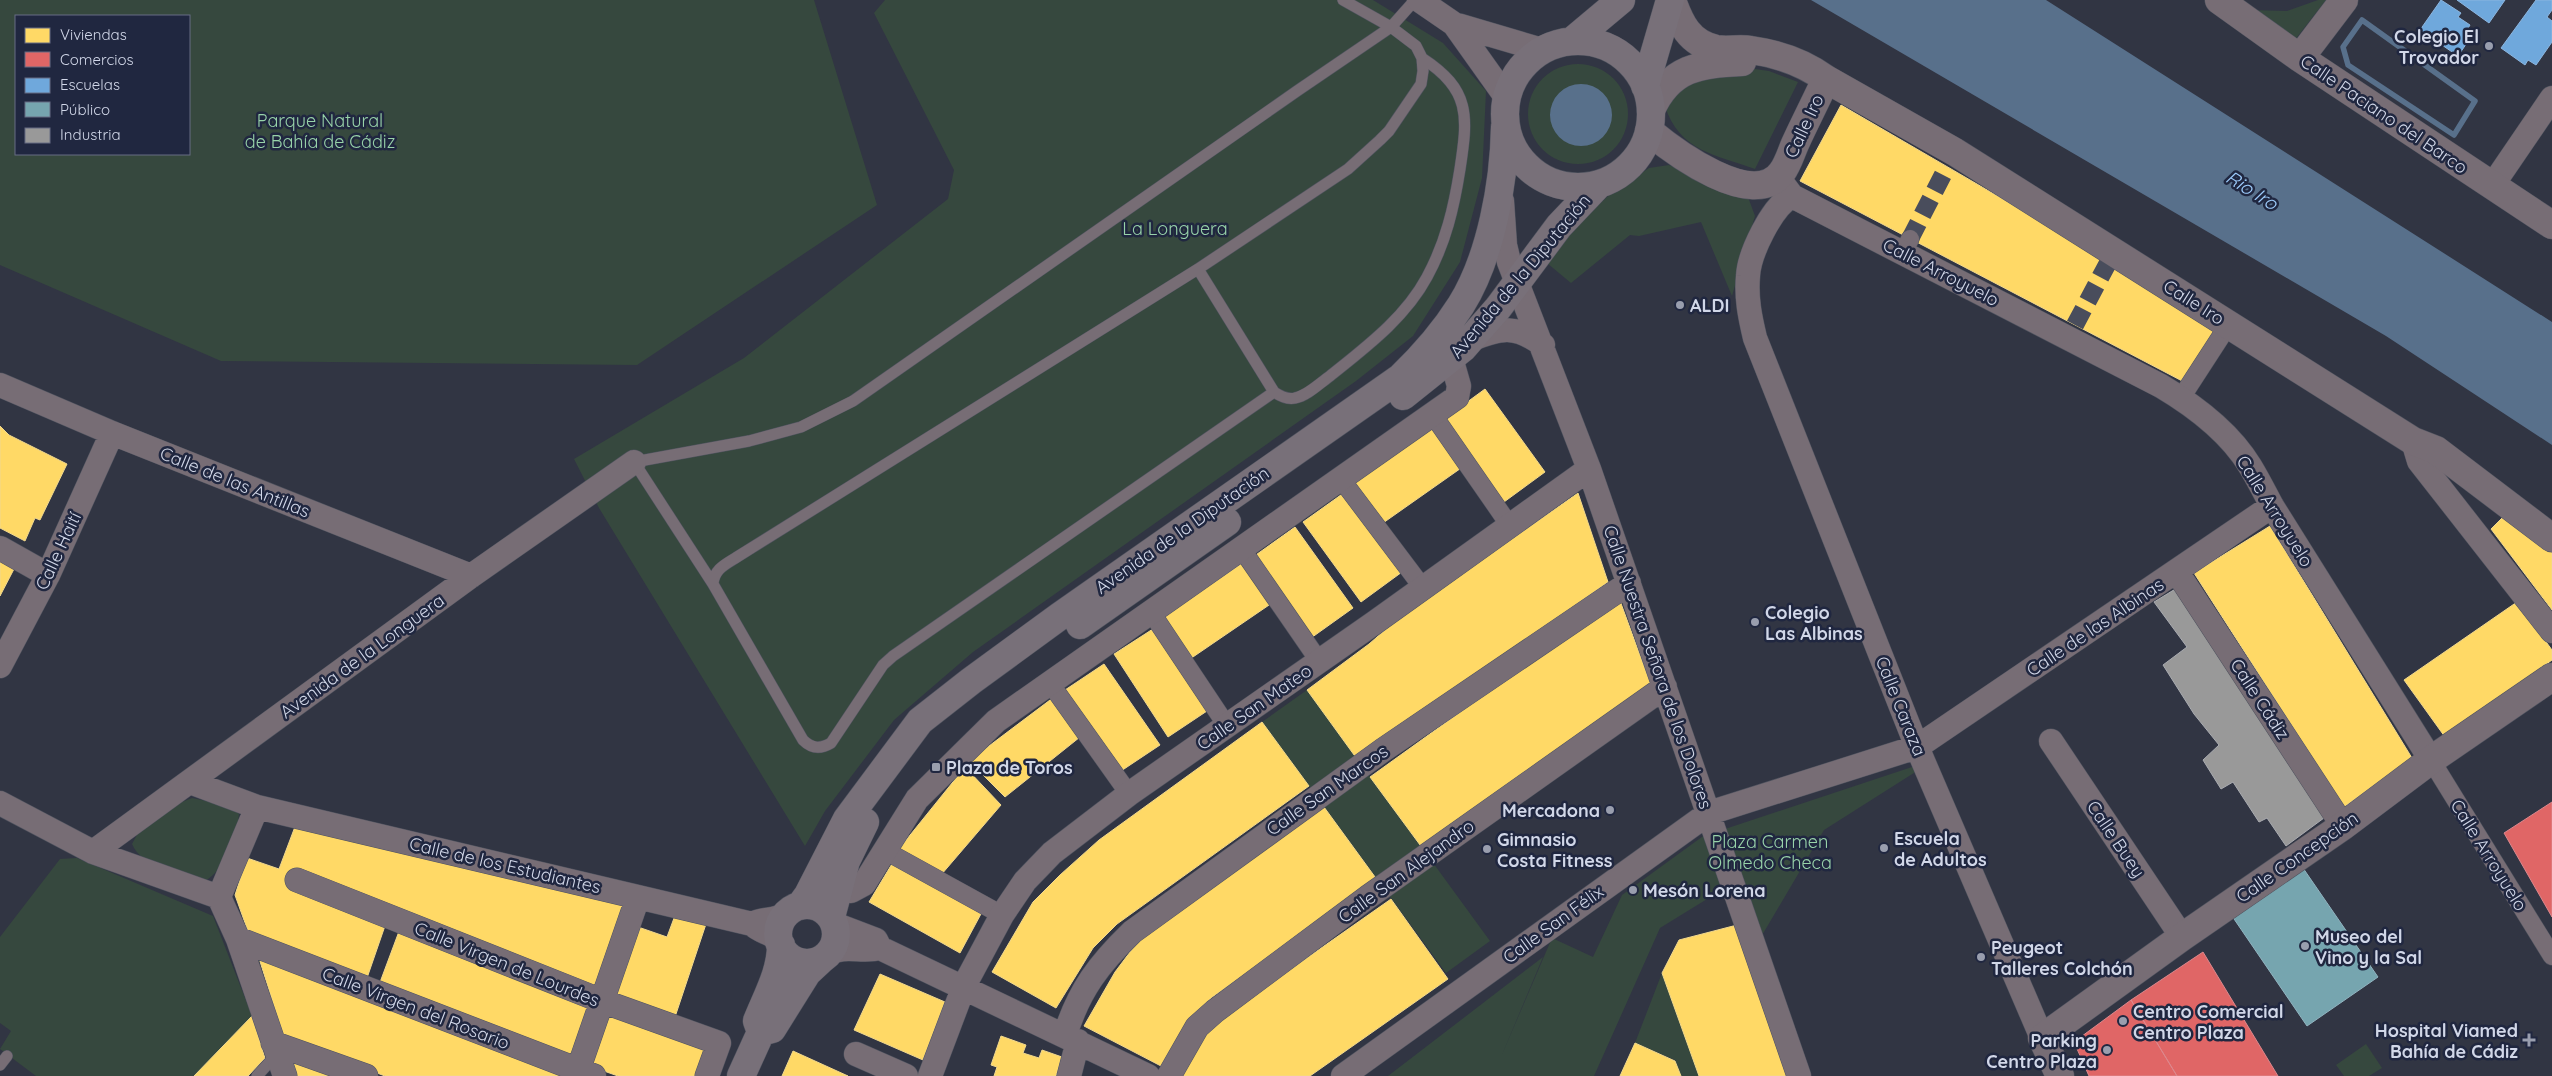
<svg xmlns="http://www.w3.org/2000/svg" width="2552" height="1076" viewBox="0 0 2552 1076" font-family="Quicksand,sans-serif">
	<rect width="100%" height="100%" fill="#313543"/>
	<path fill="#36483e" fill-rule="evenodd" d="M0 0H814L877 205 637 365 221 361 0 265ZM16 16H189V154H16Z
		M885 0H1373L1443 43 1486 91 1482 178 1460 262 1413 336 1356 381 973 652 894 720 825 811 805 846 599 508 574 459 744 358 948 199 954 170 874 13Z
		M2318 0H2326L2294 41 2248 10 2287 11Z
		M1528 114a50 50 0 1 1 100 0a50 50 0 1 1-100 0Z
		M1748 68 1769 71 1798 82 1755 169C1716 155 1679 151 1665 106L1679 86Z
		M1669 165 1748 197 1755 216 1732 296 1701 222 1639 236 1630 235 1571 283 1547 263 1572 230 1607 197 1649 168Z
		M1307 690 1490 941 1446 973 1262 722Z
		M1915 766 1917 771 1824 830 1761 937 1725 829Z
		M192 798 231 806 239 814C237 835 224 871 205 881 181 873 142 868 132 844L138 833 182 802Z
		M1706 834 1725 888 1660 928 1594 1076H1388L1543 957 1501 1057 1552 938 1593 957 1622 895Z
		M77 858 213 916 252 1016 194 1076H36L0 1049 11 1031 0 1023V937L60 859Z
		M1662 973 1699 1076H1681L1675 1060 1635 1043Z
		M2366 1044 2382 1068 2369 1076H2344L2336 1065Z"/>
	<path fill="#58708b" d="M1811 0H2046L2552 322V445L2386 336Z
		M1550 115a31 31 0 1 1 62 0a31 31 0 1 1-62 0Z"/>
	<path fill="#ffd966" stroke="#f1d88d" d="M1841 105 2223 327 2186 383 1800 181Z
		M1485 389 1545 472 1504 502 1444 419Z
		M0 426 9 435 67 464 40 520 35 518 25 541 0 528Z
		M1435 426 1464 466 1383 523 1354 483Z
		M1345 492 1402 572 1361 602 1303 522Z
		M1578 493 1608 582 1357 759 1307 690 1369 644 1400 617Z
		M2507 513 2552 547V610L2491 529Z
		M2270 526 2412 758 2344 807 2194 573Z
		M1295 527 1353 608 1311 638 1253 557Z
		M0 561 14 569 0 596Z
		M1244 562 1272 603 1190 659 1161 618Z
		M1619 598 1651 685 1423 849 1370 777Z
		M2517 602 2552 650V660L2445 737 2404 680Z
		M1156 627 1210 709 1168 737 1114 654Z
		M1104 664 1160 745 1118 773 1062 692Z
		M1054 697 1080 737 1005 797 969 761Z
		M1262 722 1309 786 1117 924 1093 948 1056 1008 992 972 1033 902 1060 875 1099 840Z
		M965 767 1001 805 941 875 898 850Z
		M1324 807 1378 881 1211 998 1188 1021 1161 1066 1084 1026 1115 972 1133 948 1150 931Z
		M296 824 631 901 600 990 387 920 367 978 250 937 235 895 247 858 279 869Z
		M893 862 982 912 960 953 869 902Z
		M1391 899 1448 979 1310 1076H1183L1189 1055 1217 1021Z
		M677 910 706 924 674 1020 613 996 638 927 667 937Z
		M1737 925 1791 1076H1699L1662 973 1679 940Z
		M401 926 597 1003 576 1062 379 985Z
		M258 955 568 1076H385L284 1038Z
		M880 974 945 1002 923 1060 854 1030Z
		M606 1010 708 1046 697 1076H618L587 1065Z
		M252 1016 265 1058 248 1076H194Z
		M1001 1036 1026 1045 1023 1053 1039 1058 1042 1050 1062 1057 1056 1076H994L997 1067 991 1065Z
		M1635 1043 1675 1061 1681 1076H1620Z
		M793 1051 848 1076H782Z
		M284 1053 347 1076H294Z"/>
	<path fill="#e06666" stroke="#dc888d" d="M2552 802V917L2504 833Z
		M2203 952 2278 1076H2177L2131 1000Z
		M2131 1000 2177 1076H2089L2074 1042Z"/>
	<path fill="#6fa8dc" stroke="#8cb6e0" d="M2441 0 2461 13 2458 17 2470 25 2467 30 2473 34 2458 56 2420 30Z
		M2457 0H2505L2489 23Z
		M2536 0H2552V10L2547 17 2552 21V42L2536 65 2528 60 2525 65 2501 48Z"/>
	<path fill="#76a5af" stroke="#91b4c0" d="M2303 868 2378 977 2307 1026 2232 916Z"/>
	<path fill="#999" stroke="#aaacb1" d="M2177 588 2328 815 2286 846 2267 818 2259 822 2233 782 2221 789 2203 760 2219 745 2194 714 2163 665 2187 647 2154 602Z"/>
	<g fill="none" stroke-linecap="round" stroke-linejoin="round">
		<path stroke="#58708b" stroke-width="5.5" d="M2362 20 2475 101 2454 135 2348 65 2343 47Z"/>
		<path stroke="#494d5c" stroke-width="18" stroke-dasharray="18 9" stroke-linecap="butt" d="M1910 239 1947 167
			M2075 325 2109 261"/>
		<defs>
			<path id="service" d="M1198 269 1274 392C1280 396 1287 400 1295 398 1307 396 1320 383 1330 376 1366 347 1405 318 1427 277 1446 242 1454 207 1460 169 1468 116 1471 90 1422 58
				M1274 392 893 656 883 665 831 743C821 749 812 749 803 740L713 584C714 569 726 564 737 557L1198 269 1348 169 1380 140 1389 131 1421 84 1423 71 1422 58 1416 46 1391 27 1343 0
				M713 584 634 462 749 441 801 427 853 401 1297 91 1391 27 1415 0
				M0 1065 7 1056
				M257 1076 277 1054"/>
			<path id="pedestrian" d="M1903 253 1910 239
				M2181 398 2229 324
				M1433 415 1510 526
				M1341 479 1423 588
				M1241 548 1319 661
				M1151 612 1227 726
				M1050 683 1129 794
				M2431 760 2552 956
				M884 850 1002 915"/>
			<path id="minor" d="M1419 0 1454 24 1542 50
				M1454 24 1506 97
				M1783 184 1792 196 2161 386C2193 405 2230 433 2250 466 2258 479 2265 493 2272 506L2431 760
				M2492 186 2552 98
				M1792 196C1772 206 1749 254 1748 276 1746 298 1750 317 1755 338L1917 747 2042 1038
				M1502 201 1505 245 1509 262 1589 469 1799 1076
				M1470 340C1500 328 1515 324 1543 345
				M0 385 112 433 471 576
				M2413 441 2419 461 2552 631
				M0 548 48 575
				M2177 572 2343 826
				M0 666 48 575 112 433
				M2051 741 2182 937
				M0 803 93 852 219 897 257 807 190 782
				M257 807 752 924C761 933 772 932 780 942
				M93 852 471 576 634 462
				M297 880 602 1001 719 1043 707 1076
				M837 890 851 891 864 884 917 799 996 721 1457 397 1459 386 1451 358
				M219 897 238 939 285 1076
				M752 924C763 918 775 921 786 914
				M834 924 876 940 880 948
				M238 939 594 1076
				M828 954C845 944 862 953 880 948L1148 1076
				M1065 1035C1079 990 1099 964 1132 932L1383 750 1629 583
				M273 1043 366 1076
				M856 1054 906 1076
				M576 1076 638 897
				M930 1076 964 986 1002 915 1025 881 1052 853 1129 794 1374 623 1589 469
				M1069 1076 1078 1041
				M1169 1076 1197 1027 1215 1011 1368 897 1665 687
				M1343 1076 1709 813 1917 747 2272 506"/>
			<path id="tertiary" d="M1672 0C1680 23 1689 43 1716 49 1727 51 1740 48 1751 50 1779 54 1803 62 1826 79L1955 152 2413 441 2436 450 2552 538
				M2219 0 2300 58 2552 225
				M2300 58 2344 0
				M1651 110C1670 67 1700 64 1742 62
				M1649 131C1673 151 1754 212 1782 172 1788 164 1791 153 1795 144 1805 122 1816 101 1826 79
				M2060 1076 2042 1038 2182 937 2343 826 2431 760 2552 677"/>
			<path id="secondary" d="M1572 41 1621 0
				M1505 114a73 73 0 1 1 146 0a73 73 0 1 1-146 0Z
				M1645 86 1670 0
				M1403 396 1463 348 1498 308 1559 226 1599 184
				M1080 625 1227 522
				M778 934a29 29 0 1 1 58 0a29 29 0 1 1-58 0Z
				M800 906 808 895 847 819 920 721 971 681 1060 616 1400 378C1423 356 1444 332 1461 305 1491 257 1504 183 1505 127
				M831 917 846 861 865 822
				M761 1032 772 1029 807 973 822 959
				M741 1076 761 1032 757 1021C767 996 781 972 781 945"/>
		</defs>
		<use href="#service" stroke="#4f535f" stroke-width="12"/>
		<use href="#pedestrian" stroke="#4f535f" stroke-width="19"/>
		<use href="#minor" stroke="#4f535f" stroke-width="25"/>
		<use href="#tertiary" stroke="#4f535f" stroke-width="29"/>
		<use href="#secondary" stroke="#4f535f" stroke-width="29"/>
		<use href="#service" stroke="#776d75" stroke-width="11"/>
		<use href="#pedestrian" stroke="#776d75" stroke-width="18"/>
		<use href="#minor" stroke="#776d75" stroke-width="24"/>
		<use href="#tertiary" stroke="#776d75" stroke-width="28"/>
		<use href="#secondary" stroke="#787079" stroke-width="28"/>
	</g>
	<g fill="#999eae" stroke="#202740" stroke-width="2">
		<circle cx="2489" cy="46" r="5"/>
		<circle cx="1680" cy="305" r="5"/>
		<circle cx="1755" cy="622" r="5"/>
		<rect x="931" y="762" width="10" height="10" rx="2.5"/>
		<circle cx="1610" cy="810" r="5"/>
		<circle cx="1884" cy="848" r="5"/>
		<circle cx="1487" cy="849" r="5"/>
		<circle cx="1633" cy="890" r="5"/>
		<circle cx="2305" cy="946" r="5"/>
		<circle cx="1981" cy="957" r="5"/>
		<circle cx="2123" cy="1021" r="5"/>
		<path d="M2526.5 1032.5h5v5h5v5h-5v5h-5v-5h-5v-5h5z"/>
		<circle cx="2107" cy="1050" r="5"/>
	</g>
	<g text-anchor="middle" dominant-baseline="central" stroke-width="5" stroke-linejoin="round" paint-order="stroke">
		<g font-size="18" font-weight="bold" fill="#d1d7e8" stroke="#202740" text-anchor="start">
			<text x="2479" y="36" text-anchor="end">Colegio El<tspan x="2479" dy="21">Trovador</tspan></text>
			<text x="1690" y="305">ALDI</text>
			<text x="1765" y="612">Colegio<tspan x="1765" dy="21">Las Albinas</tspan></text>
			<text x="946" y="767">Plaza de Toros</text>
			<text x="1600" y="810" text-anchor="end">Mercadona</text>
			<text x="1894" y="838">Escuela<tspan x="1894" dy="21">de Adultos</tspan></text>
			<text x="1497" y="839">Gimnasio<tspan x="1497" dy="21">Costa Fitness</tspan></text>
			<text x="1643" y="890">Mesón Lorena</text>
			<text x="2315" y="936">Museo del<tspan x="2315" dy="21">Vino y la Sal</tspan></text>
			<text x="1991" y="947">Peugeot<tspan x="1991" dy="21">Talleres Colchón</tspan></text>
			<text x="2133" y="1011">Centro Comercial<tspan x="2133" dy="21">Centro Plaza</tspan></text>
			<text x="2518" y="1030" text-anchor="end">Hospital Viamed<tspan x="2518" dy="21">Bahía de Cádiz</tspan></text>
			<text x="2097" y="1040" text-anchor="end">Parking<tspan x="2097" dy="21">Centro Plaza</tspan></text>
		</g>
		<g font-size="18" fill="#d1d7e8" stroke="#202740">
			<text transform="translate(2384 114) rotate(34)">Calle Paciano del Barco</text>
			<text transform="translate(1804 126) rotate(-65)">Calle Iro</text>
			<text transform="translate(1941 272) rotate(27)">Calle Arroyuelo</text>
			<text transform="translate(1520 276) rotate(-50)">Avenida de la Diputación</text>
			<text transform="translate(2194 302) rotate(32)">Calle Iro</text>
			<text transform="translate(235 482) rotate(22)">Calle de las Antillas</text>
			<text transform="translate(2275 511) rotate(58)">Calle Arroyuelo</text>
			<text transform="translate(1182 530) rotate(-35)">Avenida de la Diputación</text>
			<text transform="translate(58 551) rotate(-65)">Calle Haití</text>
			<text transform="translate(2095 627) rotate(-34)">Calle de las Albinas</text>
			<text transform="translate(362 656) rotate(-36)">Avenida de la Longuera</text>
			<text transform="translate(1658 667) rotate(71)">Calle Nuestra Señora de los Dolores</text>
			<text transform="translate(2260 699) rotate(57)">Calle Cádiz</text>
			<text transform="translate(1901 706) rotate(68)">Calle Caraza</text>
			<text transform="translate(1254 707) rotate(-35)">Calle San Mateo</text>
			<text transform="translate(1327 790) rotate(-35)">Calle San Marcos</text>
			<text transform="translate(2116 839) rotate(56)">Calle Buey</text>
			<text transform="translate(2489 855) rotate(58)">Calle Arroyuelo</text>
			<text transform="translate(2297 857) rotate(-35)">Calle Concepción</text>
			<text transform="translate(505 865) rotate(13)">Calle de los Estudiantes</text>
			<text transform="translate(1406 871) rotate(-36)">Calle San Alejandro</text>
			<text transform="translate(1553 924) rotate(-36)">Calle San Félix</text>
			<text transform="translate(507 964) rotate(22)">Calle Virgen de Lourdes</text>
			<text transform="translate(416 1008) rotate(21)">Calle Virgen del Rosario</text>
		</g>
		<g font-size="18" fill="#98d3a9" stroke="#202740">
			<text x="320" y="120">Parque Natural<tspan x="320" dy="21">de Bahía de Cádiz</tspan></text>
			<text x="1175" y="228">La Longuera</text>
			<text x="1770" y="841">Plaza Carmen<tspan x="1770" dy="21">Olmedo Checa</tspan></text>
		</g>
		<g font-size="19" font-style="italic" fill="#9dcbfb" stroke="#202740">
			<text transform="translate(2252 190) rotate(32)">Rio Iro</text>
		</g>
	</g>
	<rect x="15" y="15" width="175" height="140" fill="#202740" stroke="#676d83"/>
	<rect x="25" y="28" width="25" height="15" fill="#ffd966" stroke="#676d83"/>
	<text x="60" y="40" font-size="15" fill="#d1d7e8">Viviendas</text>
	<rect x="25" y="52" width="25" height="15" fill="#e06666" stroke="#676d83"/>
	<text x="60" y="65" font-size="15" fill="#d1d7e8">Comercios</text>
	<rect x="25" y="78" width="25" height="15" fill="#6fa8dc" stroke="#676d83"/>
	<text x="60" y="90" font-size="15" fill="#d1d7e8">Escuelas</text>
	<rect x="25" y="102" width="25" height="15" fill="#76a5af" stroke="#676d83"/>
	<text x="60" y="115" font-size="15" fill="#d1d7e8">Público</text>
	<rect x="25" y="128" width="25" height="15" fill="#999999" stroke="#676d83"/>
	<text x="60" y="140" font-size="15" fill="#d1d7e8">Industria</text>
</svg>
